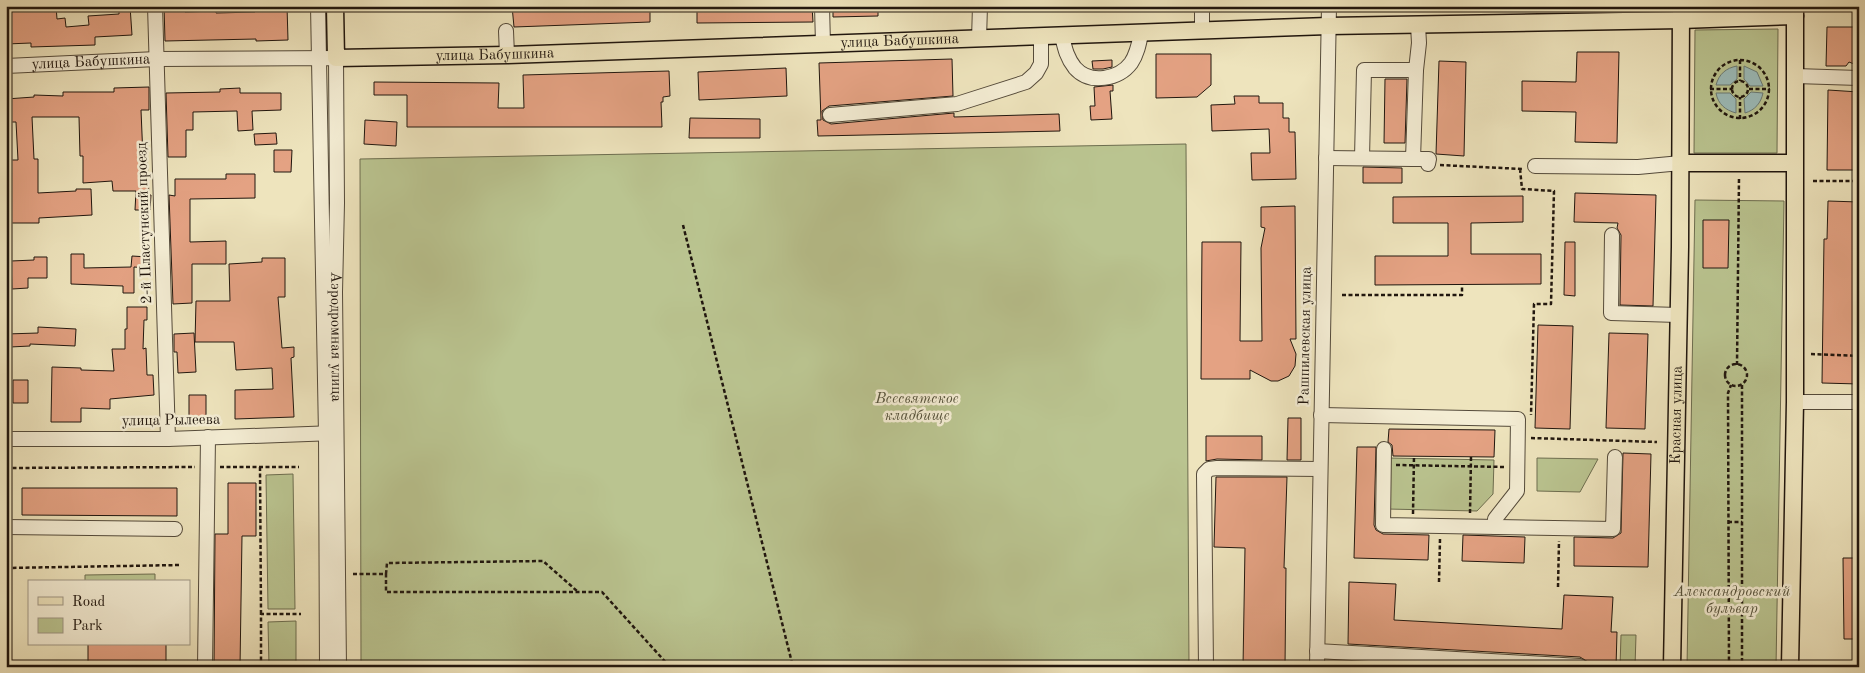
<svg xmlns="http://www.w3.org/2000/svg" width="1865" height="673" viewBox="0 0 1865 673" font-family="'Old Standard TT',serif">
	<rect width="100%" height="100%" fill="#eee4bd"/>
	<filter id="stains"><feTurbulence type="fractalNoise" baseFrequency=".004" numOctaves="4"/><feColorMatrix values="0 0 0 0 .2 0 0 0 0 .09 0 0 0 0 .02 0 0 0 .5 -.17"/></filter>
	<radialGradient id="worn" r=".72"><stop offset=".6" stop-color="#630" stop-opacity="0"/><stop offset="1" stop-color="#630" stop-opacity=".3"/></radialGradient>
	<path fill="#bac490" stroke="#6d6d4f" d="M1701 6H1788V9L1701 10Z
		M1778 29 1777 153H1694L1695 30Z
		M1186 144 1189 667H361L360 159Z
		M1695 200 1784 201 1776 667H1687Z
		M1389 458 1494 460 1493 494 1477 511 1387 509Z
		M1537 458 1598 459 1580 492 1537 491Z
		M293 474 295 609H268L266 475Z
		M155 574V582H85V575Z
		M296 621V667H269L268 622Z
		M1621 635H1636L1635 667H1620Z"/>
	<path fill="#9cbcba" stroke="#6a7a75" d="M1737 66V79L1730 85H1716C1719 74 1726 68 1737 66Z
		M1744 66 1757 72 1763 86H1750L1744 79Z
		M1751 92 1763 93C1761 103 1755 110 1745 113L1744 99Z
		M1716 93H1730L1736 99V113C1725 110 1718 104 1716 93Z"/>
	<path fill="#e4a283" stroke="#20160e" d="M6 6H56L57 19 65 18 66 27 89 25 88 16 119 14V6H130L132 35 95 37V45L31 47V43L6 44Z
		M164 6H185V12L216 11V13L255 12V6H287L288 40 256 41V39L165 41Z
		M512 6H650V22L514 27Z
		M697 6H812L813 22 697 23Z
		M833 6H878V16L833 17Z
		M1827 27H1859V66L1849 62 1846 66H1826Z
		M1577 52H1619L1617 143 1575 142 1576 112 1522 111V81L1576 82Z
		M1156 54H1211V85L1197 97 1156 98Z
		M952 59 953 96 829 106 822 111 823 120 831 124 954 113V117L1059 114 1060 131 818 136 817 120H821L819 63Z
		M1112 60V67L1103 69H1093L1092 61Z
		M1439 61 1466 62 1464 156 1436 154Z
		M786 68 787 96 699 100 698 72Z
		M669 71 670 96 663 97V102H661L662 127H407V95H374V82L499 83 498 108H524L523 75Z
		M1385 79H1407L1405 143H1384Z
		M1113 85V91H1110L1112 119 1091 120 1090 106H1095L1094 87Z
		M149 87V110H141L143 158H147L149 195H151L150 210H135L136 191H113L112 181 83 183V156H80L79 117H32L34 159H38V193L76 191V189H91L92 215 39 218V223H9L7 160H18L16 122H6V99L34 97V95L63 96V92H114V88Z
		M240 88V93H281V110L252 111 253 130 238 131 237 111 193 112V130H186V157H168L166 93 220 92V89Z
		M1828 90 1859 92V170H1827Z
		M1234 96H1259V103H1283V118H1289V132H1295L1296 179 1252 180 1251 153H1270L1269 129 1212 131 1211 105 1235 104Z
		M690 118 760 119V138H689Z
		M365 120 397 122 396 146 364 144Z
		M276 133 277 144 255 145 254 134Z
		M274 150H292L291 172H274Z
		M1363 167 1402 168V183H1363Z
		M226 174H255V198L190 199V242L226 241V264H192V303L173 304 169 195 175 196V179H226Z
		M1575 193 1656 195 1653 306 1620 305 1621 235 1617 228 1618 223 1574 222Z
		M1523 196V222L1471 223V254H1541V284L1375 285V256H1448V223H1393V197Z
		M1828 201 1859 202V384L1822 383 1824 239H1827Z
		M1295 206 1296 339H1290L1296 354 1295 366 1289 376 1278 381H1271L1250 370V379H1201L1202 242H1241L1240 341H1262L1261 248 1265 228 1261 227V207Z
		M1703 220H1729L1728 268H1703Z
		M1565 242H1575V296L1564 295Z
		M71 254H84V268L131 267 132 256 148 257V268L134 267V293H123V286L71 284Z
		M34 257H47V278H28V288L12 289 11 261 34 260Z
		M262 258H285V297H278L282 348 294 347V357L291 358 294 417 235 419V390L273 389 272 368 236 370 234 342H195L196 301H230L229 264 262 262Z
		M127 307H147V320H144L143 349 146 348 147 375H153L154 395 110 399V409L81 408V422H51L52 367 81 368V370L114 371 112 349H125V329H127Z
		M1538 325 1573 326 1570 429 1535 428Z
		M38 327 76 329 75 346 30 344V346L10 347V343H6V334L38 333Z
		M194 333 196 372 178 373 177 352H174V334Z
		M1609 333 1648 334 1645 429 1606 428Z
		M13 380H28V403H13Z
		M189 395H206V418L189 419Z
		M1288 418H1301V460H1287Z
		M1389 429 1495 430 1494 457 1393 456 1392 445 1388 442Z
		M1206 436H1262V460L1217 459 1206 461Z
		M1357 447H1376L1374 525 1376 530 1383 534 1429 535 1428 560 1354 558Z
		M1623 453 1651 454 1648 567 1574 566V537L1613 538 1621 533Z
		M1216 477H1287L1284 568H1286L1285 667H1243L1245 548 1214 547Z
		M228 483H256V536H242L240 667H214L215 534H228Z
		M22 488H177V516L22 515Z
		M1463 535 1525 537 1524 563 1462 561Z
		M1843 558H1859V639H1844Z
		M1349 582 1396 584 1394 620 1562 629 1564 595 1613 597 1611 632H1617L1616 667H1589L1588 662 1580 657 1348 644Z
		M88 644H166V667H88Z"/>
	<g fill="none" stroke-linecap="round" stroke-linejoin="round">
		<defs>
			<g id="minor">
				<path d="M155 6 168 439"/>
				<path d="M318 6 326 434 327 667"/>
				<path d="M822 6 823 44"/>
				<path d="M1202 6V31"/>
				<path d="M506 31 507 55"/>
				<path d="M1062 36C1065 49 1067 58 1075 68 1090 85 1119 79 1131 63 1137 54 1139 44 1141 34"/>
				<path d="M979 39 980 6"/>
				<path id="s1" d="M6 66 157 59 336 58 337 203 335 292 339 667"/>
				<path d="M1795 76 1859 78"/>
				<path d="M830 115 957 104 1026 82 1036 73 1041 64V37"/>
				<path d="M1326 158 1413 159 1416 70 1419 43 1418 25"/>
				<path d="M1362 158 1364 70H1416"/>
				<path d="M1413 159H1429L1428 164"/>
				<path d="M1535 166 1638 167 1681 163"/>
				<path d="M1612 235 1611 313 1678 315"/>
				<path d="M1795 402H1859"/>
				<path d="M1321 415 1518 419 1517 491 1495 519V527"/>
				<path d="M6 439H168L335 433"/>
				<path d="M1384 449 1383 525 1613 529 1615 457"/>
				<path d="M6 527 175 529"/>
				<path d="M1317 651 1580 666"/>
				<path d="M205 667 208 437"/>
				<path d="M1206 667 1204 474 1209 469 1217 468 1320 469"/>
				<path d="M1317 667 1329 6"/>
			</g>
			<g id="major">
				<path id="s2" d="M335 6 336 58 507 55 1328 26 1681 20 1795 16"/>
				<path d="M1681 163H1794"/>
				<path id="s3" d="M1672 667 1680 247 1681 6"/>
				<path d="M1790 667 1795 402V6"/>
			</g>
		</defs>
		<use href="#minor" stroke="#544a3a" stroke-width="16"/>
		<use href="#major" stroke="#20160e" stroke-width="19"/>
		<path stroke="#20160e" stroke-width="2.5" stroke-dasharray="4 2.5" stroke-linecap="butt" d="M1711 89a29 29 0 1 1 58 0a29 29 0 1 1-58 0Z
			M1740 60V81
			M1732 89a8 8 0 1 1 16 0a8 8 0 1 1-16 0Z
			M1710 89H1732
			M1749 89H1770
			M1740 119V97
			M1440 165 1522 169
			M1520 169 1522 189 1554 191 1551 304H1534L1531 415
			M1813 181H1859
			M683 225 793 667
			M1342 295H1462V284
			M1811 354 1859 356
			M1725 375a11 11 0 1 1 22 0a11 11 0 1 1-22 0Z
			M1737 365 1739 177
			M1742 385V667
			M1531 438 1657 442
			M1396 465 1505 467
			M220 467H299
			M260 467 261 614
			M6 468 195 467
			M1470 513 1471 457
			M1413 514 1414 456
			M1728 522H1742
			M6 568 181 565
			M353 574H386V592H602L670 667
			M386 574 387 563 543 561 577 591
			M1439 582 1440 539
			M1558 587 1559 541
			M261 667V614H301
			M1729 667 1728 393 1731 385"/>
		<use href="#minor" stroke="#f4edd4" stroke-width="14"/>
		<use href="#major" stroke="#eee4bd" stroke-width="16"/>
	</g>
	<g text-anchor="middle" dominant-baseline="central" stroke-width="5" stroke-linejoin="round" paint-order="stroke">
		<g font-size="15" fill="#20160e" stroke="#f4edd4">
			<text stroke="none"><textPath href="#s2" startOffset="616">улица Бабушкина</textPath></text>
			<text stroke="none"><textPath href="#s2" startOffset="211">улица Бабушкина</textPath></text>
			<text stroke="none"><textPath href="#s1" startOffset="85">улица Бабушкина</textPath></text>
			<text transform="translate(145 223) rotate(-92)">2-й Пластунский проезд</text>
			<text stroke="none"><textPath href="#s1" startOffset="609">Аэродромная улица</textPath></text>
			<text transform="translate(1306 336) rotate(-89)">Рашпилевская улица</text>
			<text stroke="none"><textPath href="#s3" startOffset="252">Красная улица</textPath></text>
			<text transform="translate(171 421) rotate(-1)">улица Рылеева</text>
		</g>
		<g font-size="15" font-style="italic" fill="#56533c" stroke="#f4edd4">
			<text x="917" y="399">Всесвятское<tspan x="917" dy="17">кладбище</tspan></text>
			<text x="1732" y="592">Александровский<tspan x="1732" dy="17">бульвар</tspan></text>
		</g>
	</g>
	<rect width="1865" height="673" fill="none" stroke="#eee4bd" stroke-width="25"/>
	<rect x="8" y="8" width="1850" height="658" fill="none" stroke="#20160e" stroke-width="2.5"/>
	<rect x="12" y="12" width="1840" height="648" fill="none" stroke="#20160e"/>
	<rect x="28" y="580" width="162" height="65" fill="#f4edd4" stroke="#9f9785"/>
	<rect x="38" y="597" width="25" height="8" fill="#eee4bd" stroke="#9f9785"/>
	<text x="72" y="606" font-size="15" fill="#20160e">Road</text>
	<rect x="38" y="618" width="25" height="15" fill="#bac490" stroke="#9f9785"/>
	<text x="72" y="630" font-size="15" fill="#20160e">Park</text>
	<rect width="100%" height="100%" filter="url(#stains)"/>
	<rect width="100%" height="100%" fill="url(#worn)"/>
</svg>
